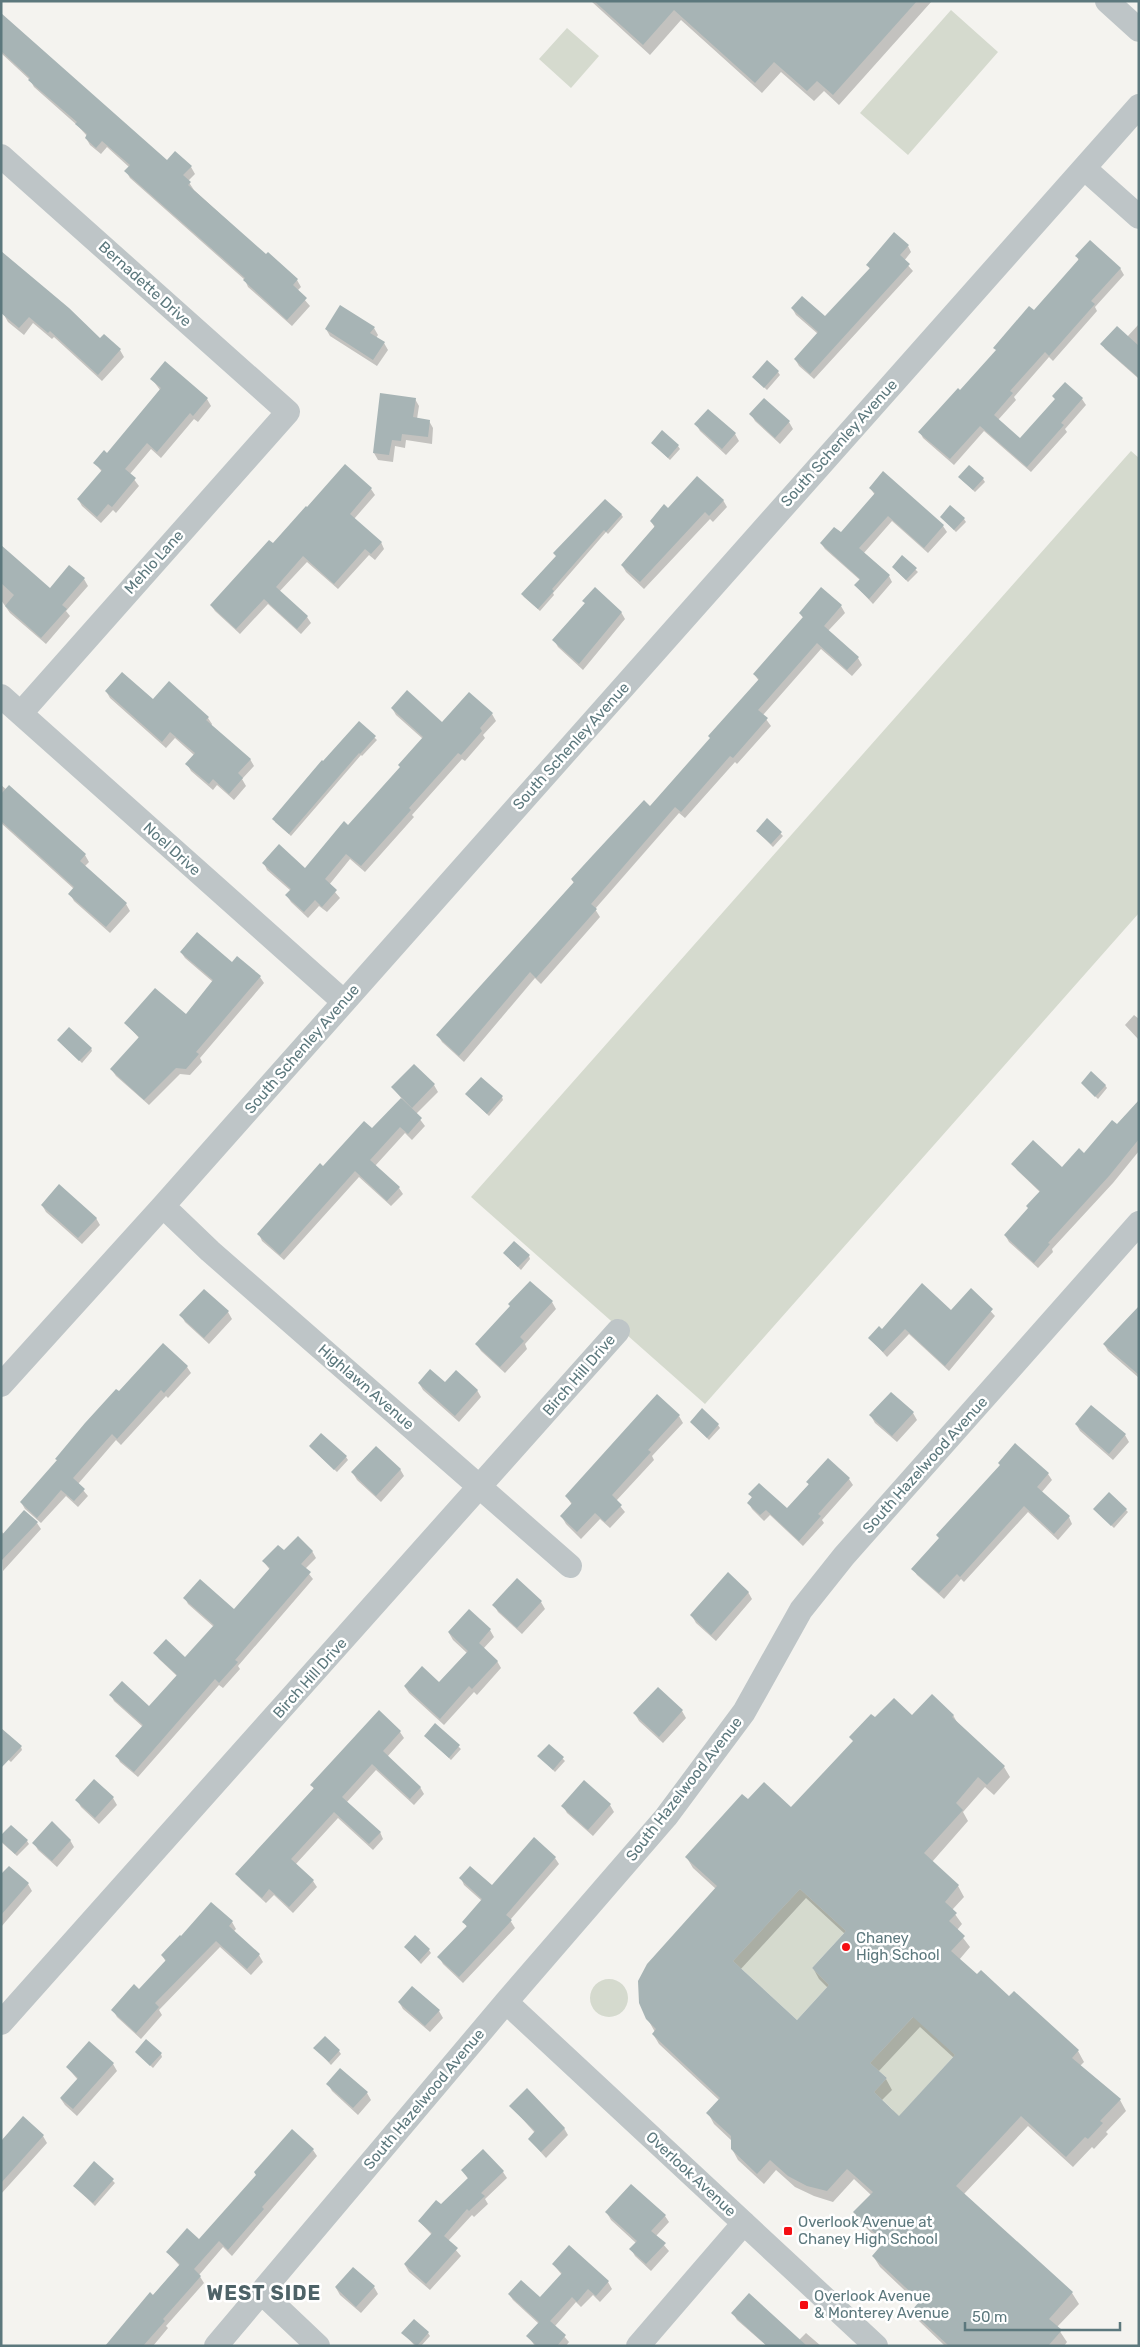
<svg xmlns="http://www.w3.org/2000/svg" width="1140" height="2347" viewBox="0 0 1140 2347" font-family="Rubik,sans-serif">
	<rect width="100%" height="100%" fill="#f4f3ef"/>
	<path fill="#d5dace" d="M951 10 998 52 908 155 860 113Z
		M567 28 599 56 571 88 539 59Z
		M1131 451 1139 458V913L705 1404 471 1197Z
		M800 1889 846 1931 812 1968 829 1985 797 2020 733 1961Z
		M590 1998a19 19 0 1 1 38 0a19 19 0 1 1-38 0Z
		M916 2014 955 2055 897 2119 892 2109 874 2092 887 2078 870 2063Z"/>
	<path fill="#0003" fill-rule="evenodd" d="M591 1H932L839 105 824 91 814 101 781 72 762 93 681 20 650 55Z
		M1 14 167 162 191 167 195 174 188 181 194 190 266 256 297 280 301 287 297 291 310 306 292 326 248 287 245 280 130 178 126 171 129 167 107 147 101 154 90 145 86 138 87 136 78 126 34 87 30 80 1 53Z
		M908 246 911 252 904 261 913 271 814 379 799 366 795 359 818 334 796 315 792 308 826 318 870 269 867 265Z
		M1077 257 1120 268 1124 275 1095 307 1097 311 1053 361 1049 357 1014 397 1016 400 998 420 1020 440 1056 400 1066 384 1082 399 1086 405 1065 429 1067 432 1031 472 984 431 954 465 923 438 920 432 960 392 1034 312 1079 261Z
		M13 304 100 340 120 350 124 357 102 381 54 337 52 339 33 323 24 335 8 322 4 315Z
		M1139 324V379L1105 349 1102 344 1127 337Z
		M374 328 378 335 376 338 384 343 388 350 377 366 330 336 326 329Z
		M778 372 780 375 767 390 753 377Z
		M152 379 207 399 211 406 198 422 194 419 161 458 151 449 130 474 139 486 116 513 113 510 101 523 82 506 78 499 102 472 95 463 107 455 160 390Z
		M415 399 419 406 417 419 429 421 433 428 432 444 406 440 405 448 395 446 393 462 378 460 374 453Z
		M751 414 789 422 793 429 780 444 755 421Z
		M696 424 735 434 739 441 726 455 700 431Z
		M652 443 678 446 680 449 670 460Z
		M345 466 371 489 375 495 354 519 381 542 384 549 375 560 369 555 338 589 307 562 279 592 307 617 311 623 301 634 268 604 240 634 215 611 211 605 308 509Z
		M983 479 985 482 975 492 962 480Z
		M870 488 943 526 947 532 928 553 892 521 863 554 889 576 892 582 873 604 855 585 860 580 825 549 821 543 841 534 875 495Z
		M723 500 727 507 713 522 710 519 644 589 626 572 622 565 655 528 651 521 669 510Z
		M621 514 623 517 608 534 606 532 553 593 554 595 540 611 524 597 522 594 556 557Z
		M941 517 964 519 966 522 956 532Z
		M1 547 50 589 84 579 88 586 66 611 70 616 46 644 10 613 1 600Z
		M902 557 918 572 908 582 893 567Z
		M584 602 621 612 625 619 583 670 558 647 554 640 586 604Z
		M841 606 845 613 828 631 858 658 862 665 852 676 821 649 763 715 771 726 737 764 735 762 685 818 679 813 595 909 600 917 541 984 535 978 464 1062 442 1042 438 1035 574 883 572 880 650 807 711 738 759 681 754 674 804 619 800 613Z
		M106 691 153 701 208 718 212 724 211 726 250 759 254 766 242 779 246 786 234 800 217 785 213 790 191 771 187 764 194 755 175 738 166 748 110 698Z
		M392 708 442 724 492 714 496 721 483 735 485 738 465 761 462 759 412 815 414 817 365 872 350 859 329 885 340 898 327 912 319 906 308 918 291 902 287 896 291 891 267 870 264 863 305 869 348 827 401 768 423 739 396 715Z
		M359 723 377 740 362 756 361 755 291 836 275 822Z
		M1 785 85 855 89 862 84 867 126 904 130 911 110 933 74 901 70 894 74 889 1 823Z
		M767 820 783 836 773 847 757 831Z
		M181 952 232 964 260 977 264 983 200 1058 202 1062 190 1075 180 1074 149 1105 116 1076 112 1070 139 1038 126 1023 186 1016 213 982 185 958Z
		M1134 1015 1139 1019V1040L1125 1025Z
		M58 1040 91 1048 92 1051 82 1063Z
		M1082 1083 1105 1085 1107 1088 1098 1099Z
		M434 1085 438 1092 416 1114 425 1126 412 1140 405 1133 375 1166 399 1188 403 1194 391 1206 359 1177 284 1260 262 1241 259 1234 323 1168 372 1130 402 1099 392 1087Z
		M466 1094 502 1097 503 1100 489 1116Z
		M1139 1101V1151L1113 1183 1052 1249 1053 1252 1038 1268 1009 1242 1005 1235 1029 1209 1040 1192 1017 1170 1013 1164 1063 1168 1084 1155 1117 1125Z
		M42 1205 96 1218 100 1225 82 1244 46 1212Z
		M504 1253 529 1256 530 1259 521 1270Z
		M530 1282 552 1302 556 1309 525 1344 527 1349 505 1373 481 1351 477 1345 511 1307Z
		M204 1290 228 1312 232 1319 209 1344 185 1322 181 1315Z
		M971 1290 995 1316 949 1371 909 1334 887 1357 870 1338 882 1330 951 1312Z
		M1139 1308V1378L1108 1351 1104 1344Z
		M163 1345 187 1367 191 1373 168 1398 166 1396 121 1445 116 1440 78 1484 88 1496 78 1507 66 1496 41 1523 25 1509 21 1502 58 1461 56 1459Z
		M419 1383 445 1384 477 1390 481 1397 459 1422 423 1390Z
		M891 1393 913 1413 917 1420 897 1442 875 1423 871 1416Z
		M679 1416 683 1423 652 1456 654 1460 616 1501 625 1512 610 1528 600 1519 581 1539 566 1524 562 1517 572 1505 567 1497Z
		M691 1422 718 1425 720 1428 709 1440Z
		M1076 1424 1125 1435 1129 1442 1113 1460 1080 1431Z
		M1015 1445 1048 1474 1052 1480 1041 1493 1069 1517 1072 1524 1058 1540 1028 1512 964 1582 961 1579 944 1599 917 1575 913 1569 1001 1466Z
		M310 1447 346 1457 348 1460 337 1472Z
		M828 1459 849 1479 853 1485 822 1520 824 1523 803 1546 770 1515 764 1521 752 1509 749 1503 753 1499 750 1494 787 1510 809 1485 807 1482Z
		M400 1469 404 1476 381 1502 357 1480 353 1473Z
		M1095 1510H1126L1128 1512 1114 1528Z
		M37 1523 41 1529 3 1571 1 1531 4 1534Z
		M312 1551 316 1558 305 1569 313 1579 238 1666 240 1669 223 1688 219 1685 138 1777 120 1762 117 1756 143 1727 114 1701 111 1695 149 1708 177 1676 159 1659 155 1653 185 1658 214 1627 188 1604 185 1598 234 1611 270 1570 264 1562 284 1552Z
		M748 1592 752 1599 716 1641 696 1623 692 1616Z
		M541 1602 545 1609 522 1634 498 1612 494 1605Z
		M490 1630 494 1637 483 1649 497 1661 501 1668 477 1695 474 1692 444 1725 409 1693 405 1687 439 1683 467 1653 453 1640 449 1633Z
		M1139 1680V1720L1138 1718Z
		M682 1711 686 1718 663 1743 639 1721 635 1714Z
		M379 1712 400 1732 404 1738 387 1757 420 1787 424 1794 414 1805 376 1770 346 1803 380 1832 383 1839 373 1850 338 1818 295 1865 313 1881 317 1887 293 1913 274 1895 266 1903 241 1880 237 1874 314 1789 312 1785Z
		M953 1715 958 1724 1004 1767 1010 1777 994 1795 985 1787 963 1812 968 1821 932 1862 958 1886 964 1897 952 1910 962 1924 957 1930 970 1947 959 1960 977 1976 1009 1998 1078 2051 1084 2062 1080 2066 1120 2100 1126 2111 1106 2132 1108 2134 1094 2149 1092 2147 1073 2167 1028 2126 964 2194 1072 2293 1079 2304 1057 2327 1067 2342 1064 2346H945L919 2321 913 2311 919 2304 880 2267 873 2256 884 2245 861 2223 854 2213 871 2195 854 2179 833 2202 814 2196 795 2187 776 2170 764 2184 738 2160 732 2149V2141L714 2124 708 2113 720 2101 659 2044 653 2034 655 2032 647 2018 716 1889 693 1868 687 1858 748 1801 791 1808 875 1719ZM806 1898 845 1934 813 1968 819 1979 828 1988 797 2022 740 1970ZM920 2027 954 2058 900 2118 881 2101 892 2090 886 2079 878 2072Z
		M435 1725 461 1749 451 1760 426 1736Z
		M549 1745 565 1761 555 1772 539 1756Z
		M21 1747 22 1750 11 1762 1 1753Z
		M584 1782 610 1805 614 1812 593 1836 567 1813 563 1806Z
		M113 1798 117 1805 99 1824 81 1807 77 1800Z
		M1 1837 27 1841 29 1844 17 1856 1 1842Z
		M70 1840 74 1847 57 1867 38 1850 34 1843Z
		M555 1858 559 1864 510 1920 515 1928 463 1983 443 1964 439 1957 467 1927 464 1922 482 1901 464 1885 461 1878 492 1887Z
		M9 1868 28 1884 32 1891 1 1927V1876Z
		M232 1922 236 1929 233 1932 259 1955 263 1962 251 1975 220 1947 159 2010 162 2015 141 2039 117 2017 113 2010 139 1990 166 1962 162 1955Z
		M405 1947 429 1950 431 1953 421 1964Z
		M399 2002 439 2011 443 2018 430 2032 403 2009Z
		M315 2048 339 2051 341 2054 331 2065Z
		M136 2052 161 2054 162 2057 153 2068Z
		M113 2064 117 2071 77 2116 65 2105 61 2099 78 2080 67 2067Z
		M328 2084 367 2093 371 2100 358 2115 332 2091Z
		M511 2106 564 2128 568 2135 546 2158 529 2139 535 2133Z
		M23 2118 43 2136 47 2143 1 2194V2143Z
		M313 2150 317 2156 232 2256 223 2247 199 2275 204 2283 166 2326 168 2328 153 2346H106L180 2266 167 2252 199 2241Z
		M94 2163 115 2183 95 2206 74 2186Z
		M463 2171 503 2172 507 2178 485 2199 488 2204 474 2217 472 2215 448 2241 461 2256 430 2290 409 2272 405 2265 432 2235 419 2221 441 2206 469 2180Z
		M607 2213 665 2216 669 2222 656 2236 669 2251 651 2271 635 2256 631 2249 636 2243 611 2220Z
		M569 2246 608 2282 612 2289 600 2302 593 2295 581 2307 576 2302 555 2326 569 2342 566 2346H535L528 2336 539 2324 513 2300 509 2294 540 2298 562 2275 553 2264Z
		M353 2268 374 2287 378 2294 361 2313 340 2295 336 2288Z
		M733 2313 799 2340 806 2333 821 2346H767L737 2320Z
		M403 2333H428L430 2336 421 2346H415Z"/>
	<path fill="#a7b4b5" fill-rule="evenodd" d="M594 1H917L833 95 817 81 807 91 774 62 755 83 674 10 643 45Z
		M1 13 167 160 175 151 192 166 183 175 191 182 188 185 266 254 268 252 298 279 293 285 307 298 287 320 243 280 245 278 124 171 130 165 102 141 96 148 85 138 87 134 75 124 77 122 28 80 30 78 1 51Z
		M894 232 909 245 900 255 910 264 810 374 794 359 818 332 791 308 802 296 825 316 870 268 866 265Z
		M1090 240 1121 268 1091 301 1095 304 1049 356 1045 352 1010 391 1013 393 994 415 1020 438 1055 399 1052 396 1065 382 1083 398 1061 423 1064 425 1027 467 980 426 950 459 918 432 958 388 960 390 996 350 993 348 1029 306 1034 310 1079 259 1075 256Z
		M1 251 69 308 100 338 104 334 121 349 98 375 50 331 48 333 29 317 19 328 1 313Z
		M340 305 375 327 370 333 385 342 373 360 325 329Z
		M1117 326 1139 346V378L1100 344Z
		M767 360 779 371 764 388 752 377Z
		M165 361 208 398 193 416 190 413 157 452 147 443 125 469 136 478 112 507 108 504 97 517 77 499 102 470 93 463 104 450 107 453 161 388 150 379Z
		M380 393 416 398 413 417 430 420 428 437 402 434 401 441 392 440 389 455 373 453Z
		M764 398 790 421 775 438 749 414Z
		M708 409 736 433 722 449 694 424Z
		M662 430 679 445 668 458 651 443Z
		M345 464 372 488 350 514 382 542 371 554 365 549 334 584 303 556 276 587 308 616 297 629 264 599 236 629 210 605 269 540 273 543 306 506 307 507Z
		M969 465 984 478 973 490 958 477Z
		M883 471 944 525 924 548 888 516 859 548 890 575 869 599 854 585 860 579 820 543 834 527 841 532 875 493 869 488Z
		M697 476 724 500 709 516 705 512 640 582 621 565 655 526 650 521 664 504 668 508Z
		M605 499 622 514 606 532 604 530 552 589 554 591 538 609 521 594 556 556 553 553Z
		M950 505 965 518 954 530 940 517Z
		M1 545 50 588 69 565 85 578 62 605 67 609 41 638 5 606 14 595 1 583Z
		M902 555 917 568 906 580 892 567Z
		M595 587 622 612 579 664 552 640 585 603 582 601Z
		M821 587 842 605 824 626 859 657 847 670 817 643 758 710 768 718 733 758 730 756 681 812 675 807 591 904 597 909 536 978 530 972 459 1056 436 1035 574 882 571 879 593 855 644 800 650 806 710 738 708 736 759 679 753 674 803 617 799 613Z
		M122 672 153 699 169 681 209 717 206 720 251 759 238 773 243 778 229 794 213 779 209 784 185 764 195 753 170 732 162 742 105 691Z
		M407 690 442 722 469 692 493 713 480 728 482 731 461 755 458 753 409 808 411 810 361 866 346 854 325 879 337 890 322 907 315 900 304 912 285 895 291 889 262 863 279 844 305 868 344 821 348 825 400 767 398 765 423 737 391 708Z
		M359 721 376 736 360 754 359 753 289 834 272 819 322 760 323 761Z
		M9 785 86 854 80 861 127 903 106 927 68 894 74 887 1 821V794Z
		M767 818 782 832 771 844 756 831Z
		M197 932 232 962 237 956 261 976 196 1052 199 1054 186 1069 176 1068 144 1100 110 1069 139 1037 124 1023 155 988 186 1014 213 980 180 952Z
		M69 1027 92 1048 79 1061 57 1040Z
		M414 1064 435 1084 412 1108 391 1087Z
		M1091 1071 1106 1085 1095 1097 1081 1083Z
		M481 1077 503 1096 487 1114 465 1094Z
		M401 1098 422 1118 408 1134 400 1127 370 1160 400 1187 387 1201 355 1171 280 1255 257 1234 320 1163 323 1166 364 1121 372 1128Z
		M1139 1100V1139L1109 1176 1048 1243 1050 1244 1034 1263 1004 1235 1028 1208 1026 1206 1040 1191 1011 1164 1033 1140 1062 1167 1079 1148 1084 1153 1112 1120 1117 1124Z
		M59 1184 97 1218 78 1238 41 1205Z
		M514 1241 530 1255 518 1267 503 1253Z
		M530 1281 553 1301 520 1337 524 1341 500 1367 475 1344 510 1306 508 1304Z
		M922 1283 951 1310 971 1288 993 1309 945 1366 905 1329 883 1352 868 1338 879 1326 882 1329Z
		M204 1289 229 1311 204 1338 179 1315Z
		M1139 1306V1375L1103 1344Z
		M163 1343 188 1366 164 1393 161 1390 117 1439 112 1434 73 1478 85 1489 74 1501 61 1490 37 1518 20 1502 57 1460 55 1459 85 1423 116 1389 119 1391Z
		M430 1369 445 1382 456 1370 478 1390 455 1416 418 1383Z
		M891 1392 914 1412 892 1436 869 1415Z
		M657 1394 680 1415 648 1450 651 1452 612 1495 622 1505 605 1522 595 1513 577 1532 560 1516 572 1503 565 1496Z
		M1091 1405 1126 1434 1109 1454 1075 1424Z
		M702 1408 719 1424 707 1438 690 1422Z
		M321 1433 347 1456 334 1470 309 1446Z
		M1015 1443 1049 1473 1037 1487 1070 1516 1054 1534 1024 1506 960 1577 957 1574 939 1593 911 1569 939 1538 936 1535 1000 1465 998 1463Z
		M376 1446 401 1469 376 1496 351 1472Z
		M828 1458 850 1478 818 1514 821 1516 799 1541 766 1510 760 1515 747 1503 752 1497 748 1494 759 1483 787 1508 809 1484 806 1482Z
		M1109 1492 1127 1509 1111 1526 1093 1509Z
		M24 1510 38 1522 1 1561V1536Z
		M298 1536 313 1551 301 1564 311 1572 235 1660 238 1662 219 1683 215 1679 134 1772 115 1756 143 1725 109 1695 122 1681 149 1706 177 1675 153 1653 166 1639 185 1657 214 1625 183 1598 200 1579 234 1609 270 1568 262 1561 278 1545 284 1550Z
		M728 1572 749 1592 711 1635 690 1615Z
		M517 1578 542 1601 517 1628 492 1605Z
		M469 1609 491 1629 479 1643 498 1661 472 1689 469 1686 440 1719 404 1686 422 1666 439 1682 468 1651 448 1632Z
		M658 1687 683 1710 659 1737 633 1713Z
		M932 1694 954 1715 952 1717 1005 1766 987 1785 978 1777 956 1803 963 1810 924 1853 959 1885 945 1902 957 1913 949 1921 965 1936 951 1951 977 1974 981 1970 1009 1996 1014 1991 1079 2050 1072 2058 1121 2099 1100 2121 1103 2123 1088 2139 1085 2137 1066 2157 1021 2116 956 2186 1073 2292 1049 2319 1062 2330 1048 2346H949L911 2311 920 2301 872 2256 884 2242 853 2212 873 2192 847 2169 827 2191 807 2186 788 2176 770 2160 757 2174 731 2149V2136L706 2113 720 2098 652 2034 656 2029 646 2019 639 2003 638 1981 647 1964 717 1886 685 1857 742 1794 748 1799 764 1782 791 1807 853 1741 849 1737 871 1714 875 1717 894 1698 912 1715ZM800 1889 846 1931 812 1968 829 1985 797 2020 733 1961ZM913 2017 955 2055 899 2116 874 2092 887 2078 870 2063Z
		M379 1710 401 1731 383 1751 421 1787 410 1799 372 1764 342 1797 381 1832 369 1844 334 1812 291 1859 314 1880 289 1907 269 1889 262 1898 235 1874 314 1788 310 1785Z
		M435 1723 460 1745 449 1758 424 1736Z
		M1 1728 22 1746 1 1768Z
		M549 1744 564 1757 553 1770 537 1756Z
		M94 1779 114 1797 95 1818 75 1800Z
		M584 1780 611 1804 588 1830 561 1806Z
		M52 1821 71 1840 52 1861 32 1843Z
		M11 1825 28 1840 15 1854 1 1841V1835Z
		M534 1837 556 1857 506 1915 512 1920 459 1977 437 1957 467 1926 462 1922 482 1899 459 1878 470 1866 492 1885Z
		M9 1866 29 1883 1 1915V1874Z
		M211 1902 233 1921 229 1926 260 1954 247 1969 216 1941 155 2003 159 2007 136 2033 111 2010 134 1984 139 1989 166 1960 161 1955 180 1935 181 1936Z
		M415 1935 430 1949 419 1961 404 1947Z
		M412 1986 440 2010 425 2026 398 2002Z
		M325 2036 340 2050 329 2062 313 2048Z
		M146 2039 162 2053 150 2066 135 2052Z
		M89 2041 114 2063 73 2109 60 2098 78 2078 66 2067Z
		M340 2068 368 2092 353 2108 326 2084Z
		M527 2088 565 2128 541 2152 528 2139 535 2131 509 2106Z
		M23 2116 44 2135 1 2183V2141Z
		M292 2129 314 2149 262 2207 264 2209 228 2250 219 2241 194 2269 201 2276 163 2319 165 2321 143 2346H105L150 2292 153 2295 180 2264 166 2252 187 2228 199 2239 256 2175 254 2172Z
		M483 2149 504 2171 481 2193 485 2196 469 2211 467 2209 444 2236 458 2248 426 2284 404 2264 432 2233 418 2221 436 2200 441 2204 468 2178 461 2170Z
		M94 2161 114 2179 93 2203 73 2186Z
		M631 2184 666 2215 651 2231 666 2243 646 2264 629 2249 637 2241 605 2212Z
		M569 2245 609 2281 596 2296 588 2289 577 2302 572 2297 550 2321 566 2335 557 2346H537L526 2336 539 2322 508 2294 521 2280 540 2297 562 2273 552 2264Z
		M353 2267 375 2286 356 2307 335 2287Z
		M749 2293 807 2346H767L731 2313Z
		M414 2319 429 2332 417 2346 401 2333Z"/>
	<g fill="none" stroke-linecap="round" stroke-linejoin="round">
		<path stroke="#bec5c7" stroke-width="24" d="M1107 1 1139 30
			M1 156 288 412 21 713
			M1084 168 1139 217
			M1 696 343 1001
			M163 1206 210 1251 570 1566
			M1 1385 163 1206 1139 106
			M506 2002 876 2346
			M1 2023 618 1331
			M261 2292 318 2346
			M216 2346 506 2002 666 1817 744 1712 801 1610 844 1556 1139 1223
			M638 2346 744 2223"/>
	</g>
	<g fill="#f50e13" stroke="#fff" stroke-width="2">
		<circle cx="846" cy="1947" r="5"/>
		<rect x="783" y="2226" width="10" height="10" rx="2.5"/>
		<rect x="799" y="2300" width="10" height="10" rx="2.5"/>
	</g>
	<g text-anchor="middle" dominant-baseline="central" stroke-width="5" stroke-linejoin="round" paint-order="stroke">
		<g font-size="15" fill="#5c787d" stroke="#fff">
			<text transform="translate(145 284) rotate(42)">Bernadette Drive</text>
			<text transform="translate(839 443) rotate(-48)">South Schenley Avenue</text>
			<text transform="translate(154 562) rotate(-48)">Mehlo Lane</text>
			<text transform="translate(571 746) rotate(-48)">South Schenley Avenue</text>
			<text transform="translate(172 849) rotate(42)">Noel Drive</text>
			<text transform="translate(302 1049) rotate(-49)">South Schenley Avenue</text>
			<text transform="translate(579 1375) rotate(-49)">Birch Hill Drive</text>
			<text transform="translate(366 1387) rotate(41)">Highlawn Avenue</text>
			<text transform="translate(925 1465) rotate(-48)">South Hazelwood Avenue</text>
			<text transform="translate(310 1678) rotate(-48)">Birch Hill Drive</text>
			<text transform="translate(684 1789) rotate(-52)">South Hazelwood Avenue</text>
			<text transform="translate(424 2099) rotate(-50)">South Hazelwood Avenue</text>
			<text transform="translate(691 2174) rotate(43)">Overlook Avenue</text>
		</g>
		<g font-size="15" fill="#5c787d" stroke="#fff" text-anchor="start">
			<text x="856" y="1938">Chaney<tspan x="856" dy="17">High School</tspan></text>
			<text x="798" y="2222">Overlook Avenue at<tspan x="798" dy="17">Chaney High School</tspan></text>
			<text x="814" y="2296">Overlook Avenue<tspan x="814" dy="17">&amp; Monterey Avenue</tspan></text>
		</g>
		<g font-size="20" font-weight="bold" letter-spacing="1" fill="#4e6368" stroke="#fff">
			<text x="264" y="2293">WEST SIDE</text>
		</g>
	</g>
	<rect width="1140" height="2347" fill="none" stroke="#5c787d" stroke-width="5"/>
	<path d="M965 2322v8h155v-8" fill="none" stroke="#5c787d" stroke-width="2.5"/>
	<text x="972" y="2322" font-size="15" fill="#5c787d" stroke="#ffffff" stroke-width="4" paint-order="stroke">50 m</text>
</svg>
